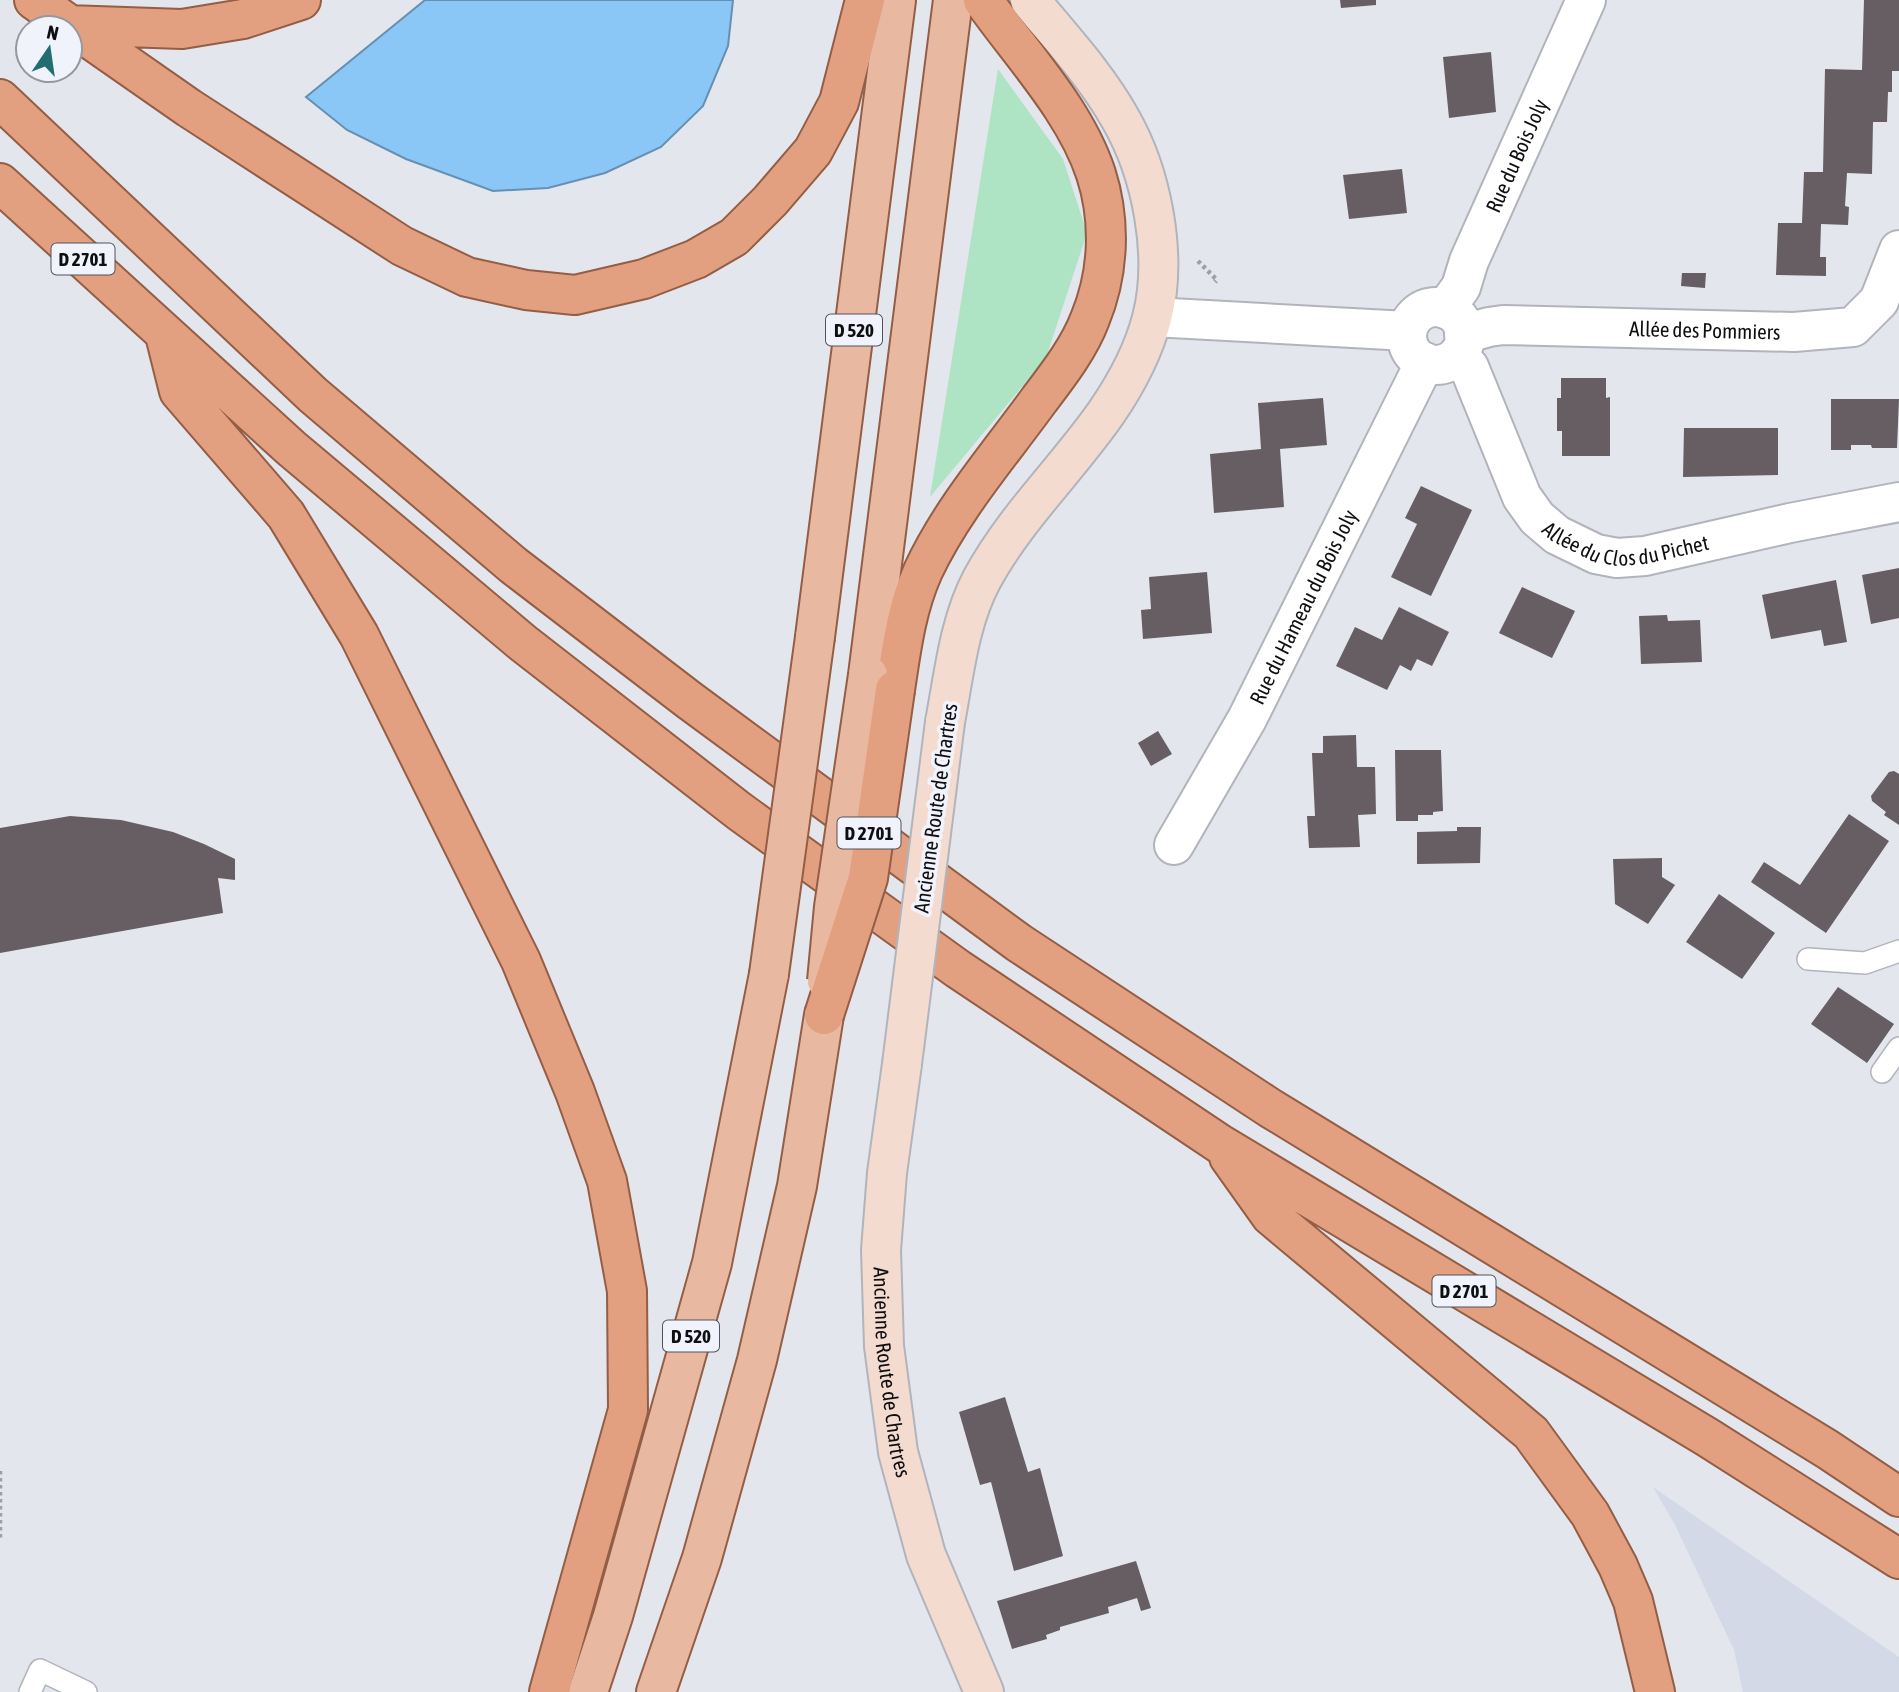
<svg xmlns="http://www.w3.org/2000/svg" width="1899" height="1692" viewBox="0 0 1899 1692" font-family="'Asap Condensed',sans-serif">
	<rect width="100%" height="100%" fill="#e3e6ed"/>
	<path fill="#d4d9e8" d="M1653 1487 1899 1657V1692H1743L1734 1650 1675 1525Z"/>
	<path fill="#aee3c4" d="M998 69 1063 159 1087 233 1046 358 930 497Z"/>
	<path fill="#8ac7f6" stroke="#6590b2" stroke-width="2" d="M425 0H733L728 46 703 106 661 147 605 173 548 188 493 191 406 159 347 130 306 97Z"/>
	<path fill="#665e62" d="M1340 0H1376V5L1341 8Z
		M1864 0H1899V71H1892V92H1888L1887 122H1873L1872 174 1847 173 1845 206 1849 207 1848 225 1821 224 1820 257H1826V276L1776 275 1778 223H1802L1804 172H1823L1825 69 1862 70Z
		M1491 52 1496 112 1449 118 1443 57Z
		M1402 169 1407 213 1349 219 1343 175Z
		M1682 273H1706L1705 288 1681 286Z
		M1561 378H1606V398L1610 397V456H1562V431H1557V398H1561Z
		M1323 398 1327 445 1280 449 1284 507 1214 513 1210 454 1261 449 1258 403Z
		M1831 399H1899L1897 448H1872L1871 445H1851V450H1831Z
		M1684 428H1778V475L1683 477Z
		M1421 486 1472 510 1431 596 1391 577 1417 524 1405 518Z
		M1899 568V618L1871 624 1862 575Z
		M1207 572 1212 633 1143 639 1141 610 1151 609 1149 577Z
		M1836 580 1847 642 1824 646 1821 630 1771 639 1762 595Z
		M1522 587 1575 611 1552 658 1499 633Z
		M1399 607 1449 632 1432 666 1417 659 1411 671 1400 665 1387 690 1336 666 1355 627 1382 640Z
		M1667 615 1668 621 1700 620 1702 662 1641 664 1639 616Z
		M1158 731 1172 754 1151 766 1138 743Z
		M1356 735 1357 767H1375L1376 814 1358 815 1360 847 1309 848 1307 816H1315L1312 753H1323V736Z
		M1395 750H1441L1443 811 1433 812V815H1418V821H1396Z
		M1894 771 1899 774V825L1884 815 1886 812 1872 801 1871 796 1889 772Z
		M1849 814 1889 841 1826 933 1751 882 1764 862 1800 885Z
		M70 816 121 820 173 832 204 844 235 859V880L218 878 223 913 0 953V828Z
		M1457 827H1481L1480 863 1417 864V832L1457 831Z
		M1662 858V877L1675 885 1648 924 1615 904 1613 859Z
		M1719 894 1775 933 1742 979 1686 942Z
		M1838 987 1894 1024 1867 1063 1811 1024Z
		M1005 1397 1028 1472 1040 1468 1063 1556 1014 1571 991 1482 980 1485 959 1412Z
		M1136 1561 1151 1608 1141 1611 1137 1598 1108 1607 1109 1613 1060 1627V1630L1046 1635 1047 1639 1012 1649 997 1601Z"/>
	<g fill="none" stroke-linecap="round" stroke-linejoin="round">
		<defs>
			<path id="service" d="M1808 959 1865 963 1899 951
				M1882 1072 1899 1048
				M30 1692 40 1670 86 1692"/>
			<g id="minor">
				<path id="s1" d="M1464 334 1489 327 1503 325 1794 332 1853 327 1879 301 1899 250"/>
				<path id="s2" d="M1457 356 1469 367 1522 497 1537 518 1557 535 1596 554 1617 558 1645 556 1790 523 1899 502"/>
				<path id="s3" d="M1174 845 1247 719 1425 362"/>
			</g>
			<g id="tertiary">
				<circle cx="1436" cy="336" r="29"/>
				<path id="s4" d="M1445 309 1461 287 1469 261 1586 0"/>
				<path d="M1153 317 1407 331"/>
			</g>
			<g id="secondary">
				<path d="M945 722C954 675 959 622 982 579 1015 518 1067 469 1106 413 1126 384 1143 353 1152 318 1168 256 1152 173 1120 118 1096 75 1061 38 1030 0"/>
				<path id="s5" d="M902 1064 887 1173 881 1250 884 1346 898 1452 926 1555 984 1692"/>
			</g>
			<path id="primary" d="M815 637 896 0
				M868 675 953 0
				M588 1692 613 1616 712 1263 769 974
				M656 1692 702 1558 757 1360 797 1186 824 1015"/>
			<path id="trunk" d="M34 0 189 108 402 246 467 277 526 290 575 295 644 279 696 259 734 237 770 201 813 151 839 102 865 0
				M68 25 182 29 243 19 301 0
				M0 99 313 395 513 565 689 700 1019 943 1270 1108 1827 1449 1899 1497
				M0 183 291 448 523 643 739 811 958 969 1220 1144 1707 1437 1899 1559
				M165 335 179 391 286 515 359 635 521 961 575 1092 607 1181 627 1291 628 1410 549 1692
				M895 690C901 650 906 609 923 571 952 509 999 455 1039 400 1058 375 1079 348 1090 319 1109 273 1111 221 1096 174 1075 110 1021 54 983 0
				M1229 1157 1271 1216 1531 1433 1590 1514 1618 1566 1633 1601 1655 1692"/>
		</defs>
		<use href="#service" stroke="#b1b4bb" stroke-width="24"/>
		<use href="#minor" stroke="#b1b4bb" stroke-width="42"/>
		<use href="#tertiary" stroke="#b1b4bb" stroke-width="42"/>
		<use href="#secondary" stroke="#b1b4bb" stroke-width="42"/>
		<use href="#primary" stroke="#935e45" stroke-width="42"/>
		<use href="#trunk" stroke="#935e45" stroke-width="42"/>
		<path stroke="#9d9fa5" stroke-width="4.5" stroke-dasharray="3.5 3.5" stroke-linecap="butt" d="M1198 261 1217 280 1215 282
			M0 1471V1541"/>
		<use href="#service" stroke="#fff" stroke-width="21"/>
		<use href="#minor" stroke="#fff" stroke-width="38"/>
		<use href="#tertiary" stroke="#fff" stroke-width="38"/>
		<use href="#secondary" stroke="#f4dbd0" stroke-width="38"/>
		<use href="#primary" stroke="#e9b8a0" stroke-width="38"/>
		<use href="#trunk" stroke="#e2a080" stroke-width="38"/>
		<defs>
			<path id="secondary-bridge" d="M902 1064 945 722"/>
			<path id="primary-bridge" d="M769 974 815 637
				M827 981 834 907 868 675"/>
			<path id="trunk-bridge" d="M824 1015 868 878 895 690"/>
		</defs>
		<use href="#secondary-bridge" stroke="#b1b4bb" stroke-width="42" stroke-linecap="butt"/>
		<use href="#primary-bridge" stroke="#935e45" stroke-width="42" stroke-linecap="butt"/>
		<use href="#trunk-bridge" stroke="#935e45" stroke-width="42" stroke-linecap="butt"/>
		<use href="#secondary-bridge" stroke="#f4dbd0" stroke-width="38"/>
		<use href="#primary-bridge" stroke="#e9b8a0" stroke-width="38"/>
		<use href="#trunk-bridge" stroke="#e2a080" stroke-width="38"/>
	</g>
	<g text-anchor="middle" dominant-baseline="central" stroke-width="7" stroke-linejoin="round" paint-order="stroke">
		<g fill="#f0f3fb" stroke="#525358" stroke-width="2">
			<rect x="51.5" y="243.5" width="63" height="31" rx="5"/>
			<rect x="826" y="314.5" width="56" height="31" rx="5"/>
			<rect x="837.5" y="817.5" width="63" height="31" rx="5"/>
			<rect x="1432.5" y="1275.5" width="63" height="31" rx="5"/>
			<rect x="663" y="1320.5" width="56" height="31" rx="5"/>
		</g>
		<g font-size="19" font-weight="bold" fill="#0f0f12">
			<text x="83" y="259">D 2701</text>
			<text x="854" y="330">D 520</text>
			<text x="869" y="833">D 2701</text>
			<text x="1464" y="1291">D 2701</text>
			<text x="691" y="1336">D 520</text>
		</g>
		<g font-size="21" fill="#0f0f12" stroke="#f0f3fb">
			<text stroke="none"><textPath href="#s4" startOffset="170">Rue du Bois Joly</textPath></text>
			<text stroke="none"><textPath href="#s1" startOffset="242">Allée des Pommiers</textPath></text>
			<text stroke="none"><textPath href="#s2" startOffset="280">Allée du Clos du Pichet</textPath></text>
			<text stroke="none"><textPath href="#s3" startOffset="271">Rue du Hameau du Bois Joly</textPath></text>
			<text transform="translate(935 808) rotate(-82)">Ancienne Route de Chartres</text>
			<text stroke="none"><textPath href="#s5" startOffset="310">Ancienne Route de Chartres</textPath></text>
		</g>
	</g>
	<g transform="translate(49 49) rotate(13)"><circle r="33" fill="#f0f3fb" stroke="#96989e" stroke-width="2"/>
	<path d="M0-5L12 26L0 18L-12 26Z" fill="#226d72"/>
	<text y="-10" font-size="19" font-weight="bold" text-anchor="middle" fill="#0f0f12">N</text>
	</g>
</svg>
